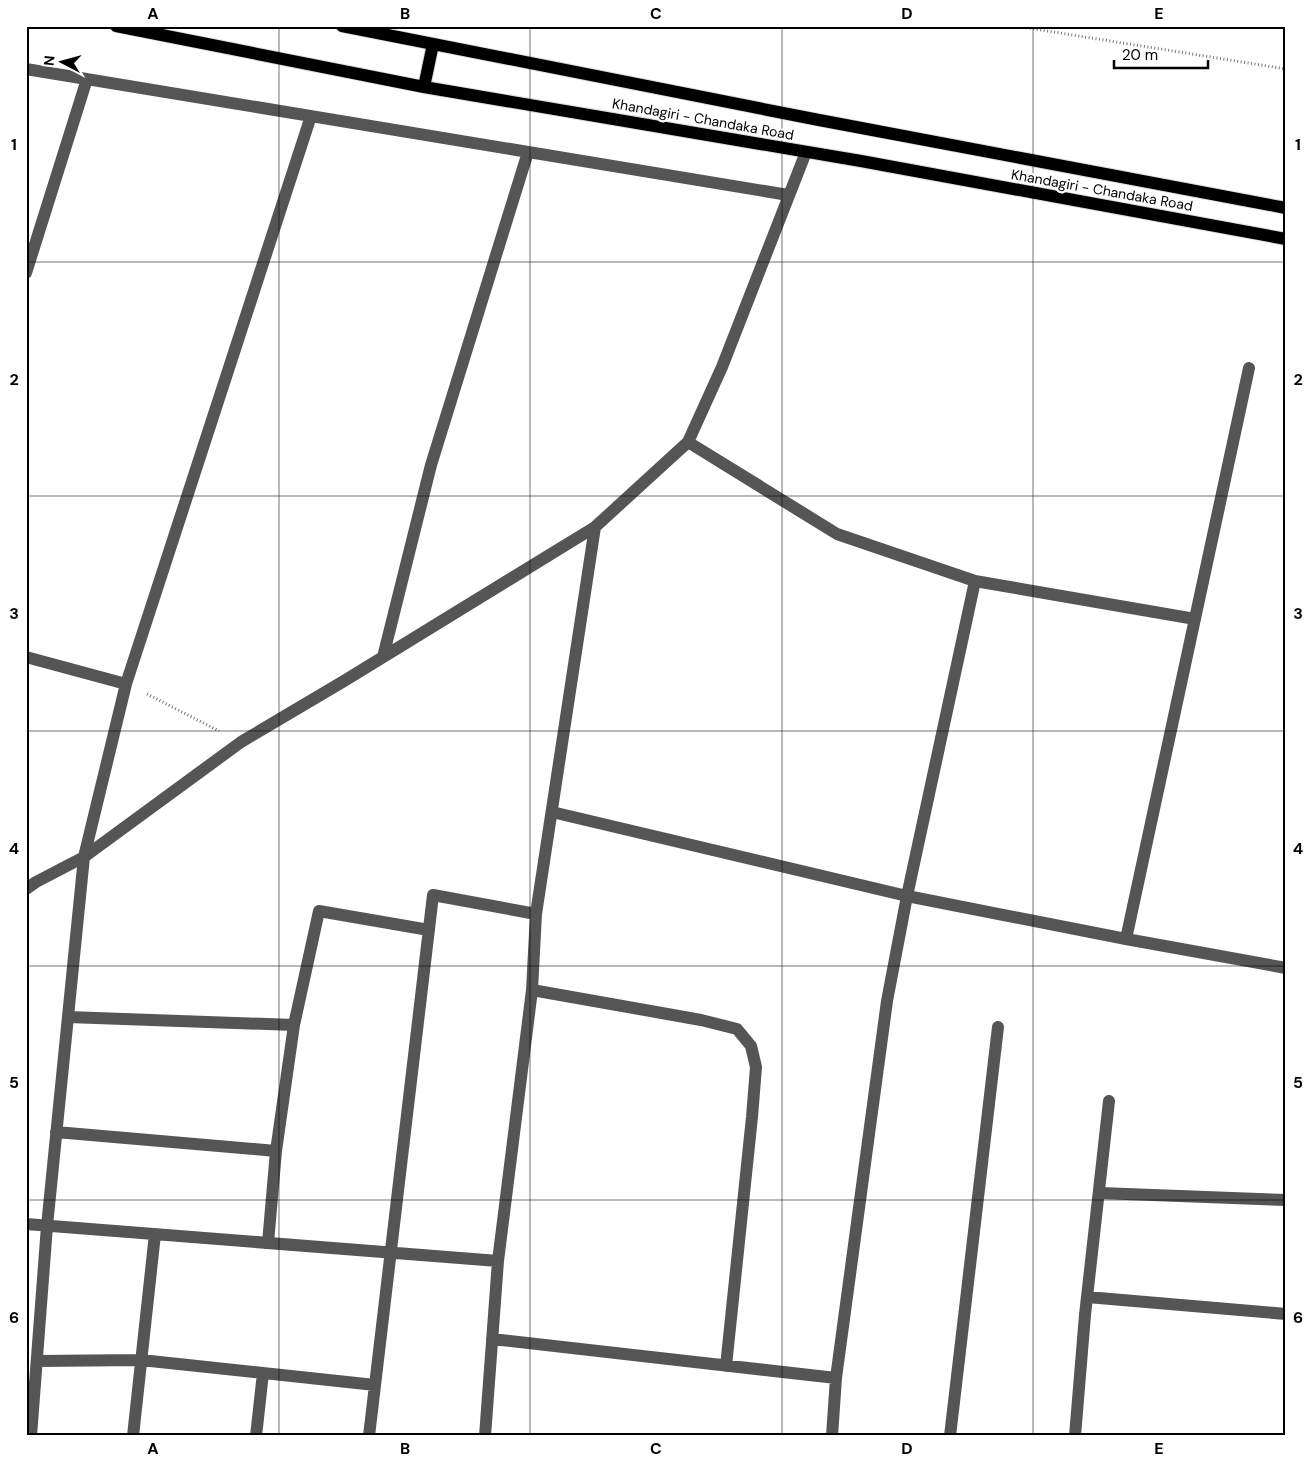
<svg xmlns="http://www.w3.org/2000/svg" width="1312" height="1462" viewBox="0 0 1312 1462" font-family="'DM Sans',sans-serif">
	<rect width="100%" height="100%" fill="#fff"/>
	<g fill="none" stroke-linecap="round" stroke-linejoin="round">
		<defs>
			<path id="major" d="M116 26 424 87 861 161 1286 239
				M342 26 819 120 1286 208
				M424 87 433 44"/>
		</defs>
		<use href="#major" stroke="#dbdbdb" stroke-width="14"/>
		<path stroke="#777" stroke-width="3" stroke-dasharray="1 2.5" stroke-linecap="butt" d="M1016 26 1286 69
			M147 694 219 731"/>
		<path stroke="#555" stroke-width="12" d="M26 69 788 195
			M26 273 87 79
			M688 442 837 534 975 581 907 896 887 1001 836 1378
			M975 581 1195 619
			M26 657 126 684
			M383 657 431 465 528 152
			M552 812 907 896 1126 939 1286 968
			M26 889 36 882 84 857 241 742 344 681 595 527 688 442 722 367 806 152
			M1126 939 1249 368
			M532 990 701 1020 737 1029 751 1046 756 1067 752 1117 726 1366
			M68 1017 294 1025 276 1151 268 1243
			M294 1025 319 911 429 930
			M56 1132 276 1151
			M1100 1193 1286 1200
			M26 1224 498 1261 532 990 536 914 595 527
			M1087 1297 1286 1314
			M492 1339 836 1378 832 1436
			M37 1361 141 1360 375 1385
			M31 1436 47 1226 84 857 126 684 311 116
			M133 1436 155 1234
			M256 1436 263 1373
			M369 1436 433 895 536 914
			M485 1436 498 1261
			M950 1436 998 1027
			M1075 1436 1085 1315 1109 1101"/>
		<use href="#major" stroke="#000" stroke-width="12"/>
	</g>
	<path fill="none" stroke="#000" stroke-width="1" stroke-opacity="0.55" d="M279 26V1436M530 26V1436M782 26V1436M1033 26V1436M26 262H1286M26 496H1286M26 731H1286M26 966H1286M26 1200H1286"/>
	<g text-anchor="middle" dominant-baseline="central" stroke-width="4.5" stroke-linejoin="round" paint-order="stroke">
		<g font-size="14" fill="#000" stroke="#fff">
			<text transform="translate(703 119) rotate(10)">Khandagiri - Chandaka Road</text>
			<text transform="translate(1102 190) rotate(10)">Khandagiri - Chandaka Road</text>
		</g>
	</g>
	<rect width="1312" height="1462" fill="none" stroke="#ffffff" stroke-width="55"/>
	<g transform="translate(62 62) rotate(276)" stroke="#ffffff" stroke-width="4" paint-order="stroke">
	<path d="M0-4L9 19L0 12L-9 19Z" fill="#000000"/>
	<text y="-8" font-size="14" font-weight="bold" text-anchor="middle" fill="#000000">N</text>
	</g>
	<path d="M1114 60v8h94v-8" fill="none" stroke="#000000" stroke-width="2.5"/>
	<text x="1122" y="60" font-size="15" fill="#000000" stroke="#ffffff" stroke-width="4" paint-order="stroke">20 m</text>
	<rect x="28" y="28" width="1256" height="1406" fill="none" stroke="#000" stroke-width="2"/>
	<g font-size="16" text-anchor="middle" font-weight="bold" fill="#000">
		<text x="153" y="19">A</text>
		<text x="405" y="19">B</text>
		<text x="656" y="19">C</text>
		<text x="907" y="19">D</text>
		<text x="1159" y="19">E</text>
		<text x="14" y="150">1</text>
		<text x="1298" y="150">1</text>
		<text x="14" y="385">2</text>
		<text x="1298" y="385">2</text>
		<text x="14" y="619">3</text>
		<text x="1298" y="619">3</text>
		<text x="14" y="854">4</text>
		<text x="1298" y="854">4</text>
		<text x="14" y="1088">5</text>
		<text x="1298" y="1088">5</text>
		<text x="14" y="1323">6</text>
		<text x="1298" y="1323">6</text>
		<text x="153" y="1454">A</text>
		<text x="405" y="1454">B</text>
		<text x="656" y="1454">C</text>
		<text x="907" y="1454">D</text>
		<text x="1159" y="1454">E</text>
	</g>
</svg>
